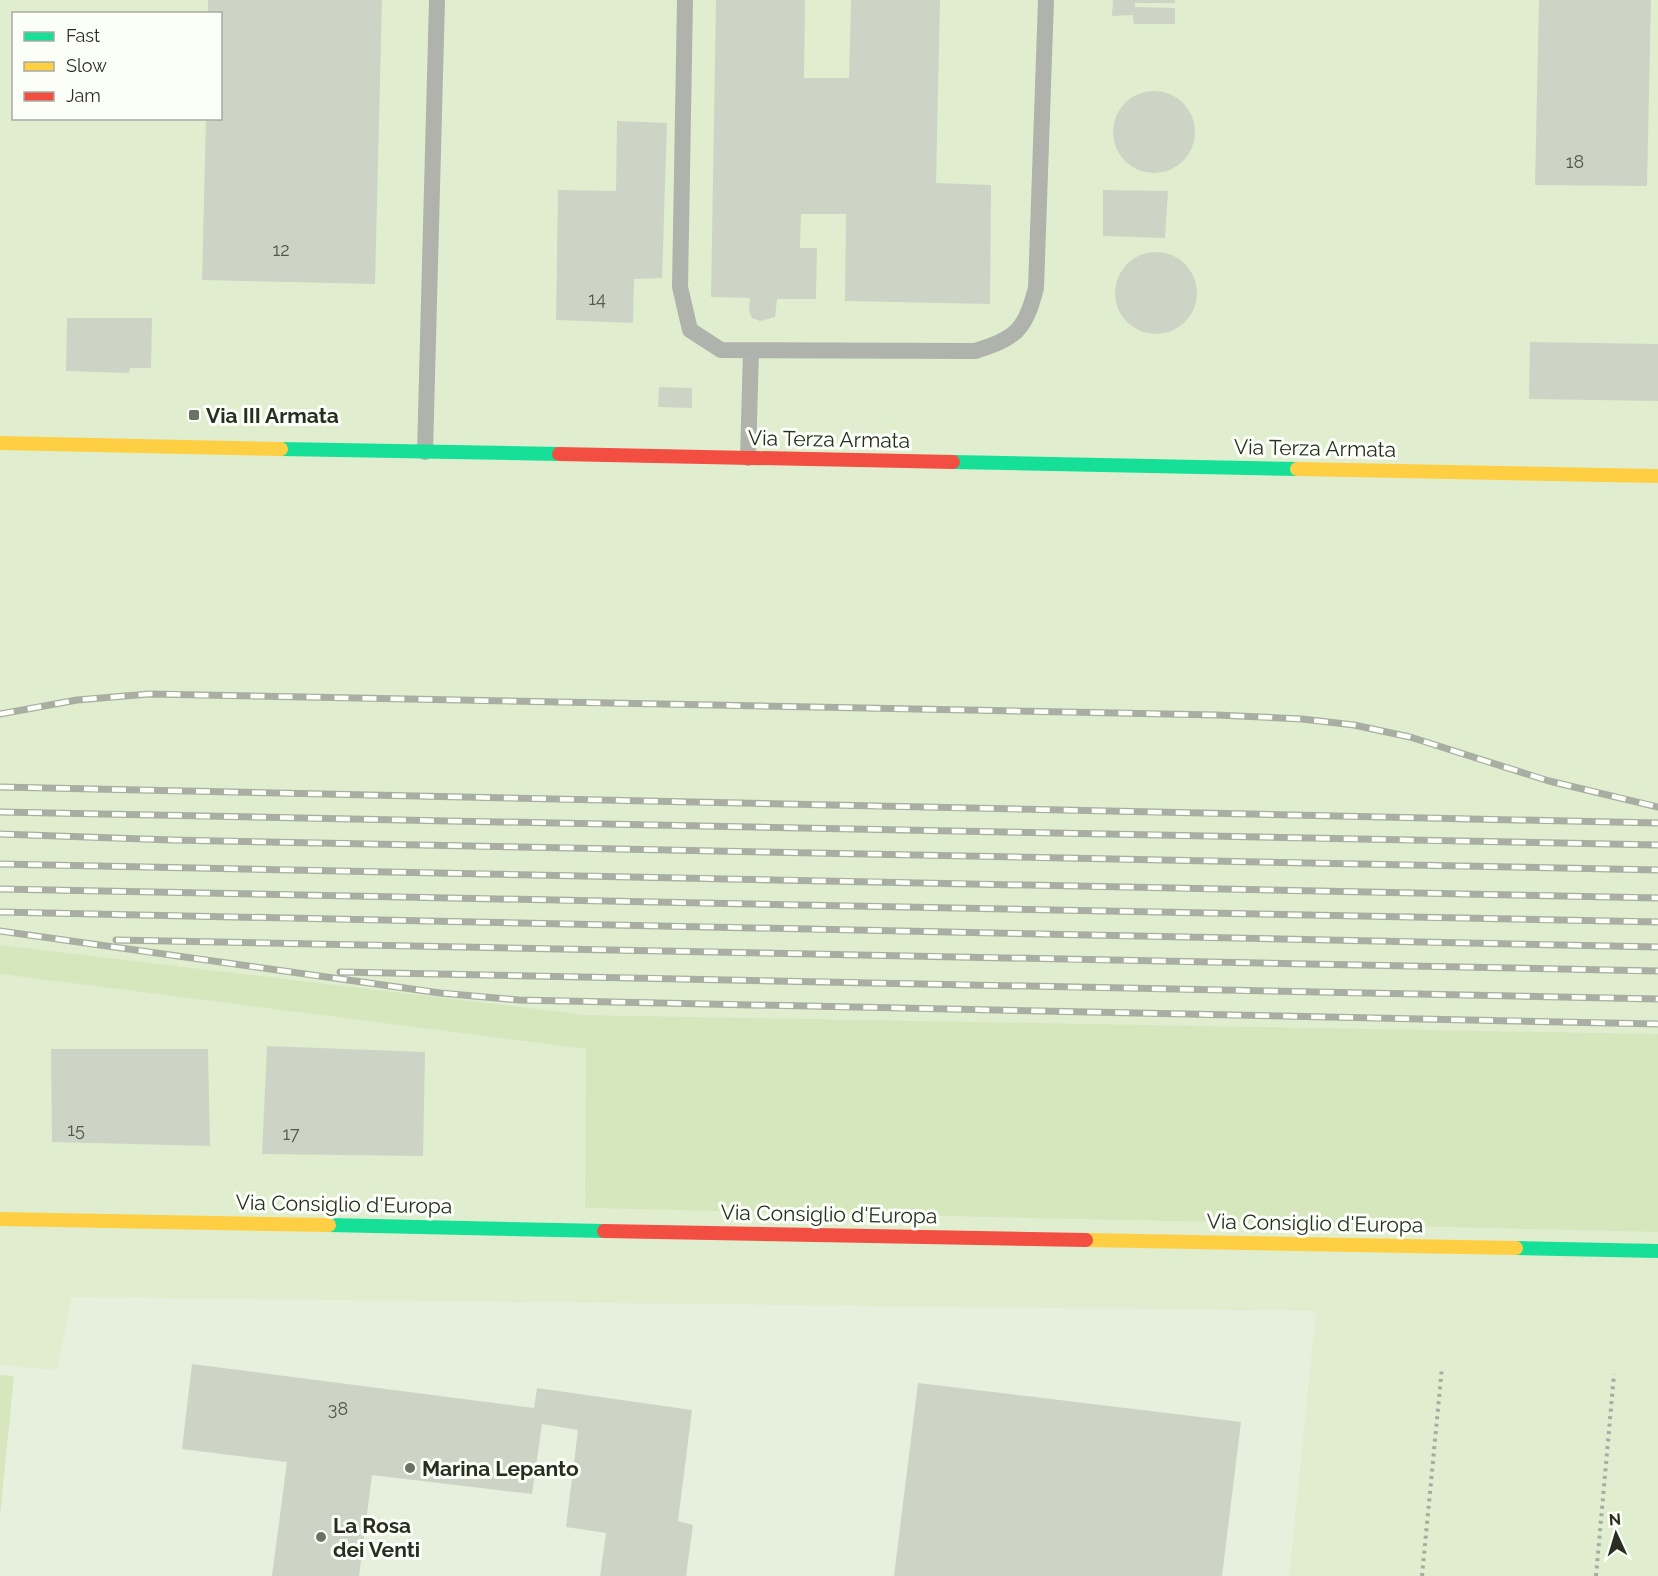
<svg xmlns="http://www.w3.org/2000/svg" width="1658" height="1576" viewBox="0 0 1658 1576" font-family="Raleway,sans-serif">
	<rect width="100%" height="100%" fill="#e7efdd"/>
	<path fill="#e0eecf" fill-rule="evenodd" d="M0 0H1658V1034L587 1015 0 945ZM14 14H220V118H14Z
		M0 974 586 1049V1208L1658 1232V1576H1289L1316 1311 72 1297 57 1370 0 1365Z"/>
	<path fill="#d6e7be" d="M0 945 587 1015 1658 1034V1232L585 1208 586 1049 0 974Z
		M0 1375 14 1376 0 1515Z"/>
	<path fill="#ced4c5" d="M208 0H382L375 284 202 280 206 118H220V14H208Z
		M716 0H805L804 78H849L851 0H940L936 183 991 185 990 304 845 301 846 214H801L800 248H817L816 299H777L775 317 760 321 752 318 749 311 750 298 711 297Z
		M1113 0H1175V3H1135V7L1175 8V24H1134L1133 15 1112 16Z
		M1539 0H1651L1647 186 1535 185Z
		M1113 132a41 41 0 1 1 82 0a41 41 0 1 1-82 0Z
		M617 121 667 123 662 278 634 279 633 323 556 320 558 190 616 191Z
		M1103 190 1168 191 1165 238 1103 236Z
		M1115 293a41 41 0 1 1 82 0a41 41 0 1 1-82 0Z
		M67 318H152L151 368H130L129 373 66 371Z
		M1530 342 1658 344V401L1529 399Z
		M659 387 692 388V408L658 407Z
		M267 1046 425 1052 423 1156 262 1154Z
		M51 1049H208L210 1146 52 1142Z
		M192 1364 534 1408 537 1388 692 1410 678 1521 693 1525 686 1576H600L606 1533 566 1527 578 1430 542 1424 532 1494 372 1475 359 1576H272L287 1462 182 1449Z
		M918 1383 1241 1422 1222 1576H894Z"/>
	<g fill="none" stroke-linecap="round" stroke-linejoin="round">
		<path stroke="#a7aca2" stroke-width="4" stroke-dasharray="3 4.5" stroke-linecap="butt" d="M1422 1576 1442 1367
			M1596 1576 1614 1374"/>
		<path stroke="#afb3ab" stroke-width="16" d="M685 0 680 287 690 330 721 350 975 351C1016 338 1025 331 1036 288L1046 0
			M425 452 437 0
			M748 458 751 351"/>
		<path stroke="#16e098" stroke-width="14" d="M281 449 559 454
			M953 462 1297 469
			M329 1225 604 1231
			M1516 1248 1658 1251"/>
		<path stroke="#ffcf43" stroke-width="14" d="M0 443 281 449
			M1297 469 1658 476
			M0 1219 329 1225
			M1086 1240 1516 1248"/>
		<path stroke="#f24e42" stroke-width="14" d="M559 454 953 462
			M604 1231 1086 1240"/>
		<defs>
			<path id="rail" d="M0 714 77 700 149 694 1217 715 1302 719 1354 725 1410 737 1549 781 1658 807
				M0 787 1658 823
				M0 812 1658 845
				M0 834 172 840 1658 870
				M0 864 1658 898
				M0 889 1658 922
				M0 912 1658 947
				M0 931 440 993 519 1000 1658 1024
				M116 940 1658 971
				M340 972 1658 999"/>
		</defs>
		<use href="#rail" stroke="#a9aea3" stroke-width="7"/>
		<use href="#rail" stroke="#fcfff8" stroke-width="4.5" stroke-dasharray="14" stroke-linecap="butt"/>
	</g>
	<g fill="#6c7263" stroke="#fcfff8" stroke-width="2">
		<rect x="188" y="409" width="12" height="12" rx="3"/>
		<circle cx="410" cy="1468" r="6"/>
		<circle cx="321" cy="1537" r="6"/>
	</g>
	<g text-anchor="middle" dominant-baseline="central" stroke-width="6" stroke-linejoin="round" paint-order="stroke">
		<g font-size="18" fill="#52584a">
			<text x="1575" y="161">18</text>
			<text x="281" y="249">12</text>
			<text x="597" y="298">14</text>
			<text x="76" y="1129">15</text>
			<text x="291" y="1133">17</text>
			<text x="338" y="1408">38</text>
		</g>
		<g font-size="21" font-weight="bold" fill="#292e21" stroke="#fcfff8" text-anchor="start">
			<text x="206" y="415">Via III Armata</text>
			<text x="422" y="1468">Marina Lepanto</text>
			<text x="333" y="1525">La Rosa<tspan x="333" dy="24">dei Venti</tspan></text>
		</g>
		<g font-size="21" fill="#292e21" stroke="#fcfff8">
			<text transform="translate(829 439) rotate(1)">Via Terza Armata</text>
			<text transform="translate(1315 448) rotate(1)">Via Terza Armata</text>
			<text transform="translate(344 1204) rotate(1)">Via Consiglio d'Europa</text>
			<text transform="translate(829 1214) rotate(1)">Via Consiglio d'Europa</text>
			<text transform="translate(1315 1223) rotate(1)">Via Consiglio d'Europa</text>
		</g>
	</g>
	<rect x="12" y="12" width="210" height="108" fill="#fcfff8" stroke="#a8aba2" stroke-width="1.5"/>
	<rect x="24" y="32" width="30" height="9" fill="#16e098" stroke="#a8aba2" stroke-width="1.5"/>
	<text x="66" y="42" font-size="18" fill="#292e21">Fast</text>
	<rect x="24" y="62" width="30" height="9" fill="#ffcf43" stroke="#a8aba2" stroke-width="1.5"/>
	<text x="66" y="72" font-size="18" fill="#292e21">Slow</text>
	<rect x="24" y="92" width="30" height="9" fill="#f24e42" stroke="#a8aba2" stroke-width="1.5"/>
	<text x="66" y="102" font-size="18" fill="#292e21">Jam</text>
	<g transform="translate(1616 1534) rotate(356)" stroke="#fcfff8" stroke-width="4.5" paint-order="stroke">
	<path d="M0-4.5L10 22L0 15L-10 22Z" fill="#292e21"/>
	<text y="-9" font-size="16" font-weight="bold" text-anchor="middle" fill="#292e21">N</text>
	</g>
</svg>
